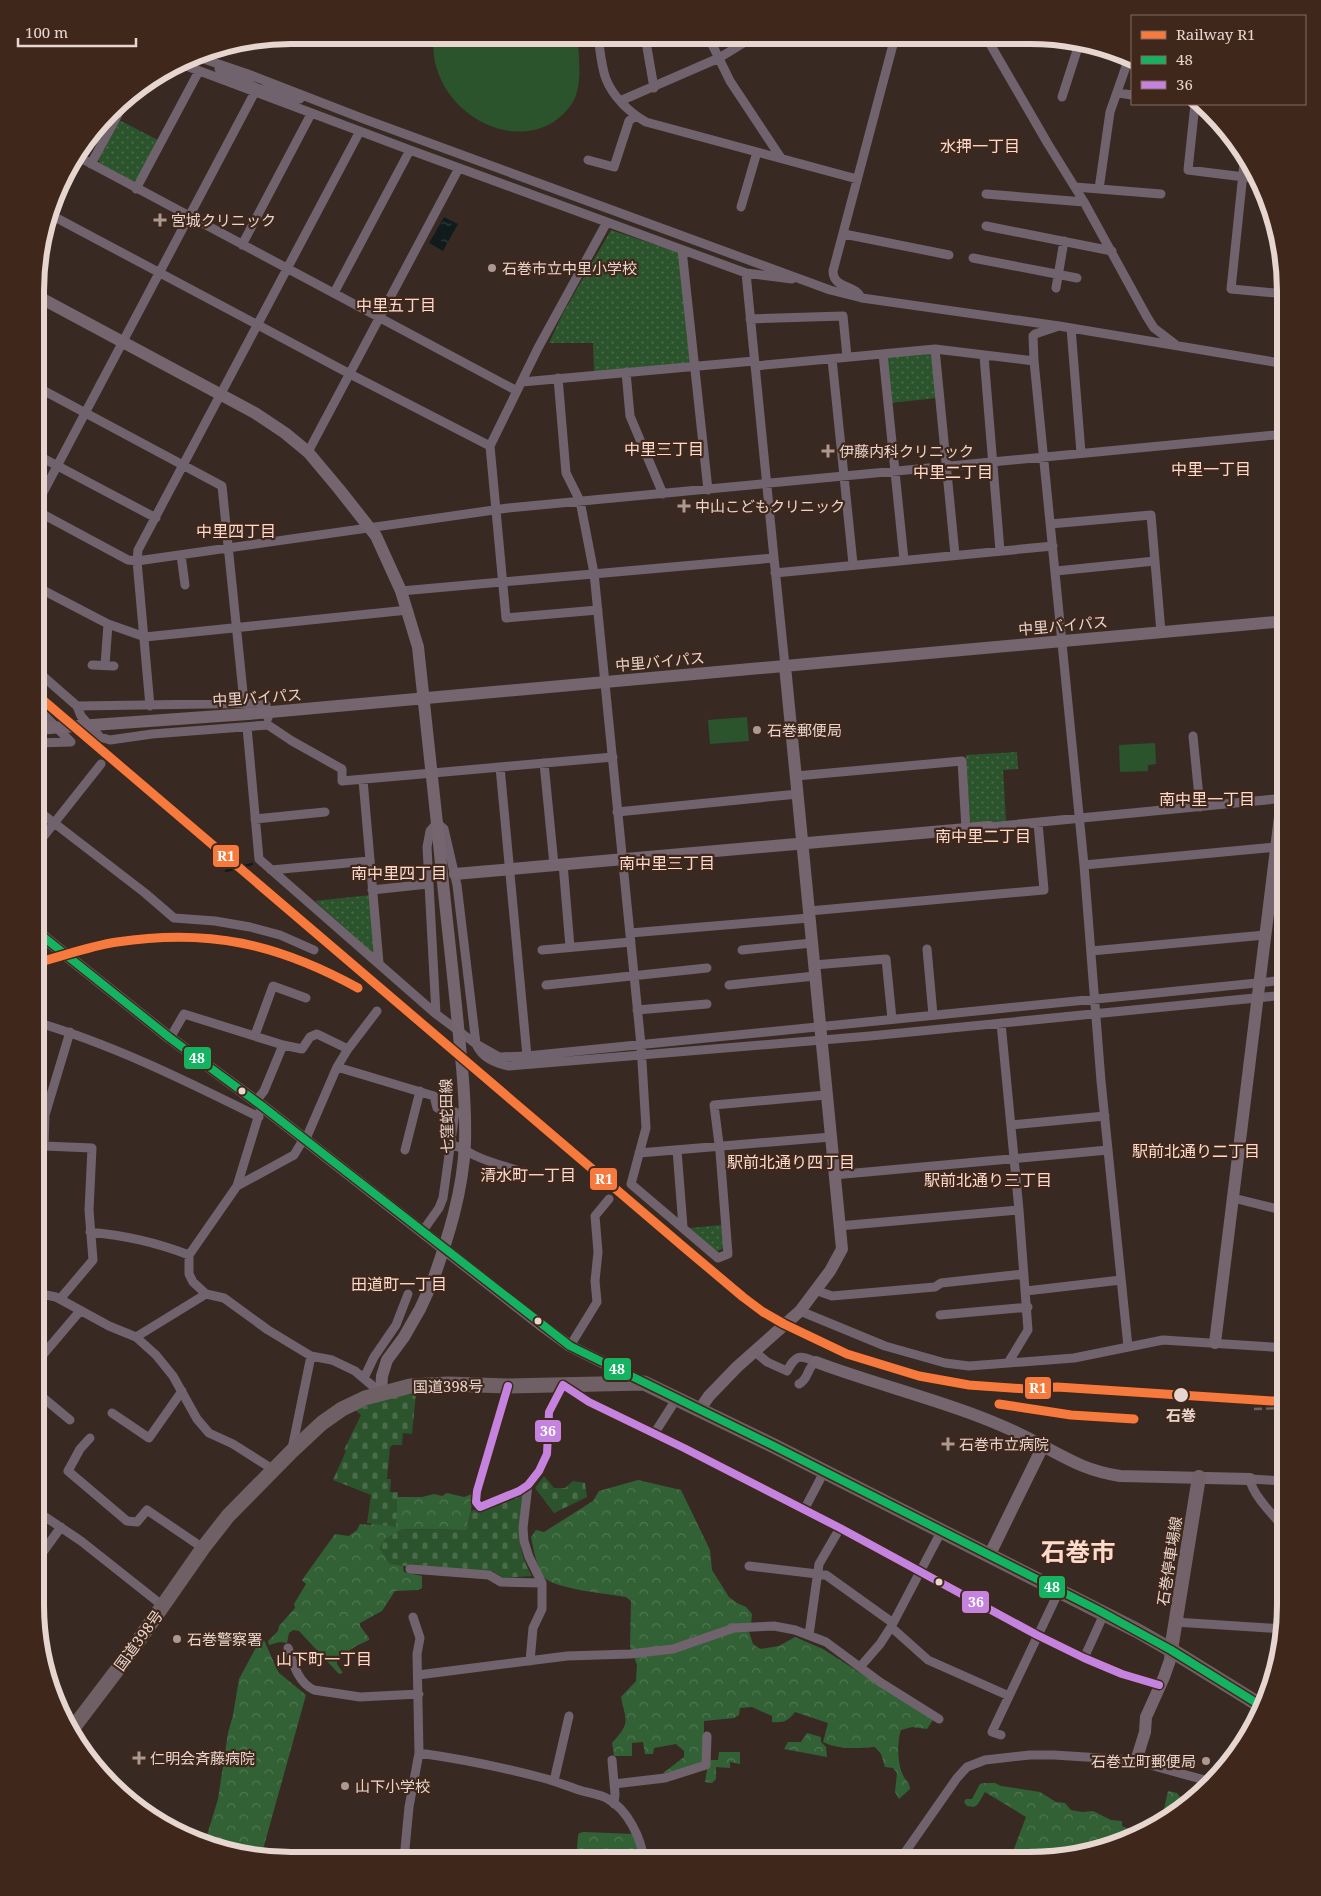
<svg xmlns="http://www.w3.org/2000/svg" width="1321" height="1896" viewBox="0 0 1321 1896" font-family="'Noto Serif','Noto Sans JP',serif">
	<defs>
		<pattern id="forest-crowns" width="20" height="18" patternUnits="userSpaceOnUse" patternTransform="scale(1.25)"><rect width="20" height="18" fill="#326135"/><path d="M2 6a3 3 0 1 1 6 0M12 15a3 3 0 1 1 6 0" fill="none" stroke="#507751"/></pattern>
		<pattern id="cemetery-stones" width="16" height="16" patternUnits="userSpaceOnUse" patternTransform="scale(1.25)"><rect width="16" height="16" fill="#2b542d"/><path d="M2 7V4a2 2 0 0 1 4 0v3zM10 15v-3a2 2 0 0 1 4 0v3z" fill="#4a6c4a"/></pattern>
		<pattern id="park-dots" width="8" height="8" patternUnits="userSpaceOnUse" patternTransform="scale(1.25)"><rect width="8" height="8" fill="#2b542d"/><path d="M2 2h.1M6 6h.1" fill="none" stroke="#4a6c4a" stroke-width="1.8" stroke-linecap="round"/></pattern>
		<pattern id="water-ripples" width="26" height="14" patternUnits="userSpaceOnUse" patternTransform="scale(1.25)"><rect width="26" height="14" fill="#101c1c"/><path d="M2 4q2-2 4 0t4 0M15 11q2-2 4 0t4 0" fill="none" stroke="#333c3c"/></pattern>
	</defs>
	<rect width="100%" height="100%" fill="#382a23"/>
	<path fill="#2b542d" d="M434 35 578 36C578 56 583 81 574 100 568 111 557 121 546 126 503 145 450 113 437 69 433 58 433 47 434 35Z
		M747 717 749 741 710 744 708 720Z
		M1155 743 1156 764 1148 765V771L1120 772 1119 745Z"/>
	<path fill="url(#forest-crowns)" d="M638 1480 681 1490 710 1550 712 1570 729 1597 737 1603 746 1607 752 1614 751 1625 748 1629 753 1644 760 1649 779 1646 795 1637 823 1649 933 1720 927 1729 912 1727 901 1730C897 1742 897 1763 903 1775 906 1782 909 1780 910 1789L899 1799 895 1792 897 1773 893 1768 885 1767 881 1754 875 1747C858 1748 839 1750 823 1742L828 1723 795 1712C788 1721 784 1723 772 1722V1716L752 1707 740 1708 739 1715 734 1718 704 1721V1763L662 1774 684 1757V1751L676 1744 654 1748 653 1754H645L643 1742 632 1743V1756H614L612 1743C631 1722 626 1722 621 1697L636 1681 637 1665 630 1646 631 1601 626 1597C610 1594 553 1589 544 1577 536 1565 534 1551 531 1537L536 1530 544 1532 593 1501 599 1491Z
		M447 1493 464 1497 472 1494 471 1511 466 1530 402 1529 389 1563 403 1566 404 1572 422 1576V1588L418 1590 395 1591 382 1611 360 1623V1626L369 1638V1640L356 1646 337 1659V1664L343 1673 339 1674 299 1631 293 1630 289 1633 287 1643 280 1642 269 1645 268 1641 278 1631 279 1626 295 1608 294 1604 306 1584 302 1580 335 1534 349 1536 357 1530 360 1524 371 1525 378 1518 390 1497H422L434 1494 442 1496Z
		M264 1640 278 1672 306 1695 262 1853 257 1859 204 1845 218 1799 228 1733 233 1715 239 1679 259 1642Z
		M807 1733 821 1737V1742L826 1747 827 1757 784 1749 788 1742H801Z
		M719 1752H740V1764L730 1762V1768L716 1767V1779L712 1783 705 1782 707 1770 711 1760H718Z
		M984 1783H995L1001 1786 1040 1792 1056 1802 1065 1803 1071 1810 1082 1812 1093 1811 1111 1820 1122 1821V1826L1129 1829 1130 1832 1123 1836V1842L1081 1856 1037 1860 1036 1853 1015 1856 1012 1854 1026 1817 985 1792 978 1804 974 1807 967 1806 964 1802 966 1799H972L980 1784Z
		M1168 1791 1177 1793 1180 1797 1178 1810 1176 1813 1151 1830 1164 1809Z
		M584 1832 634 1834 642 1860H576L578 1836 579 1833Z"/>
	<path fill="url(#cemetery-stones)" d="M416 1393 412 1434 403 1433 402 1445H393L390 1447 387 1479H391L390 1492H398L396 1527 367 1523 371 1495 333 1480 346 1451 344 1450 361 1415 355 1410 397 1395Z
		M544 1476 554 1488H565L573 1481 585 1483 587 1497 554 1513 535 1488Z
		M523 1494C519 1526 515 1547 532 1576L504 1578 493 1571 403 1566 389 1563 379 1548 385 1539 402 1529 466 1530 471 1511Z"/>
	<path fill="url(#park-dots)" d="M119 120 158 140 137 180 133 181 99 163V159Z
		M611 230 680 253 691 363 594 373 593 343H549L563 313Z
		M933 352 937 398 890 403 885 356Z
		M1017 752 1018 769 1003 770 1006 821 973 823 970 821 966 755Z
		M371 895 377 958 315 901Z
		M722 1225 724 1248 716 1252 690 1228Z"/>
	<path fill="url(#water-ripples)" d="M444 217 458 224 443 251 429 243Z"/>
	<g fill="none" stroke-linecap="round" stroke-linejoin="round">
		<path stroke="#101c1c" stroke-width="2.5" d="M226 871 252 864"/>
		<path stroke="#71636d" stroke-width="9" d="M598 36C600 49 601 66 606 79 613 97 630 113 646 122L857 179
			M645 36 654 88
			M708 36 730 81 781 158
			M986 37 1048 144 1084 202 1147 317 1154 328 1175 344
			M195 56 248 74 364 119 830 290 862 298 1059 326 1286 364
			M181 64 410 150 746 273 774 558
			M219 69 257 88 300 99
			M1118 93 1132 95
			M1062 97 1080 41
			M620 101 719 58 755 36
			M1195 104 1188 170 1260 179
			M1245 154 1231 289 1286 294
			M75 155 517 391
			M588 160 614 167 629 121 635 116
			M91 164 129 94
			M1075 187 1161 194
			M136 189 199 71
			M1099 189 1110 112 1130 55
			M986 194 1084 202
			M741 207 757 152
			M51 215 350 374 490 446
			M986 226 1112 251
			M844 234 949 255
			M242 245 311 114
			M682 250 708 490
			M973 258 1077 278
			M746 273 792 279
			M1056 288 1064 241
			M334 293 410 150
			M861 298C856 284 833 289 833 271L895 37
			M750 319 843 316 847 357
			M1056 327 1035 334 1033 336 1034 361 1084 865 1101 1081 1128 1347
			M1071 328 1081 453
			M935 349 955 555
			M883 354 904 560
			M984 356 1000 551
			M832 359 853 564
			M755 366 935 349 1034 361
			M626 372 630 416 663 494
			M558 378 566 473 580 501 594 573 641 1045 646 1128 631 1184 718 1258 728 1254 720 1152 714 1105 826 1095
			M522 382 754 361
			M37 387 222 486 244 702
			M308 452 459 168
			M37 455 156 518
			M37 504 257 88
			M37 511 128 560 137 561 508 508 1286 434
			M1050 524 1151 515 1161 632
			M181 555 185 585
			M1056 571 1155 561
			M775 573 1053 546
			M37 587 108 624 145 637 408 610
			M401 591 774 558 785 666
			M598 610 506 618 490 446 538 348 607 222
			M92 665 114 666
			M105 665 108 624
			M37 671 77 706 264 703 266 705 268 718
			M77 706 81 716 100 737 110 740 152 734 268 725 292 741 342 769V781L613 757
			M150 706 137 561 138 550 360 131
			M247 727 259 859 436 1014 476 1044 499 1057 527 1056C780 1031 1033 1005 1286 980
			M1193 736 1200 807
			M36 743 71 742 40 711H36
			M544 763 554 865
			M500 767 527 1056
			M796 776 962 761 966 829
			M363 780 379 963
			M36 809 145 893 174 918 215 921 250 927 280 935 314 950
			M617 812 798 794
			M255 819 325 812
			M989 827 1286 798
			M36 846 101 764
			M563 864 570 947
			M1084 865 1276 847
			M271 870 369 861
			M372 890 428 884
			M809 911 1044 890 1038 823
			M630 933 809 918
			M927 949 933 1015
			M542 950 631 942
			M742 950 812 943
			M1091 951 1265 935
			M814 965 886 959 892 1019
			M546 985 707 968
			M729 985 815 976
			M637 1010 707 1004
			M436 1014 427 847 430 831 437 823 444 829 457 885 476 1044C482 1058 495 1063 509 1066L870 1036 1286 995
			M36 1022C114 1045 186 1081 259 1117
			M1001 1023 1019 1210 1028 1330 1008 1363
			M255 1035 273 986 306 998
			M170 1038 184 1014 283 1045 302 1049 310 1037 317 1034 348 1049 337 1067 434 1096 437 1108 455 1112 443 1198 439 1208 422 1232
			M348 1049 377 1011
			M256 1101 264 1091 283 1045
			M1011 1125 1105 1116
			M36 1139 44 1146 92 1148 89 1210 93 1260 60 1299
			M303 1140 294 1155 237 1186 189 1255V1274L193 1282 206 1294 224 1298 268 1330 311 1356 332 1360 355 1371 381 1393
			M305 1141 337 1067
			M451 1145C461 1146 467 1152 476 1156 491 1163 507 1167 523 1172
			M44 1146 45 1115 70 1032
			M405 1150 420 1091
			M677 1150 683 1227
			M639 1153 831 1137
			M834 1175 1108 1150
			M237 1186 260 1111
			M1233 1198 1286 1211
			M839 1226 1019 1210
			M90 1232C127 1236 155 1242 189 1255
			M815 1290 832 1296 935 1287 941 1283 1024 1274
			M1026 1291 1121 1280
			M36 1293 56 1297 109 1326 136 1337 156 1355 173 1376 197 1419 209 1433 233 1444 274 1470
			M800 1311 885 1346 945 1363 969 1366 1074 1358 1163 1340 1286 1348
			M940 1315 1028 1307
			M136 1337 206 1294
			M570 1346 597 1302 595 1281 598 1252 595 1216 609 1199
			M754 1351 767 1362 787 1371C796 1355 799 1354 816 1362 806 1368 810 1378 799 1384
			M35 1364 80 1311
			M364 1378 374 1357 396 1325 408 1294
			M508 1386 477 1491 476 1502 480 1507 519 1491 528 1485 539 1471 547 1454 549 1412 563 1385 589 1402 684 1448 840 1528 1037 1635 1084 1658 1122 1674 1159 1685
			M35 1391 70 1420
			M112 1413 149 1438 182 1391
			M654 1434 677 1398
			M90 1438 80 1449 68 1471 127 1521 137 1522 147 1510 203 1548
			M292 1449 311 1356
			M528 1485 523 1528 524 1541 529 1557 542 1583V1609L533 1628 530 1661
			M35 1510 81 1541 163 1606
			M804 1510 824 1472
			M1285 1529C1275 1517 1252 1495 1250 1479L1285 1481
			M35 1563 61 1527
			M749 1566 826 1575 893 1623
			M410 1569 489 1575 501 1582 542 1583
			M1175 1622 1284 1629
			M891 1627 928 1660 1009 1696
			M809 1635 819 1564 840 1528
			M39 1645 46 1650 44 1668
			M288 1648C293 1663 298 1683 314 1690L360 1697 419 1694
			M1084 1658 1104 1614
			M860 1667 880 1644 891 1627 942 1530
			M418 1675 567 1656 630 1654 673 1649 734 1628 774 1626 795 1630 826 1642 880 1682 939 1719
			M1001 1735 992 1732 1059 1591
			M419 1753C461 1759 502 1767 543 1778 555 1781 567 1786 579 1790 588 1793 600 1794 608 1799 628 1810 641 1838 644 1860
			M612 1760 615 1794 614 1804
			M554 1781 569 1716
			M614 1784 665 1778 706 1765 707 1736
			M404 1859 409 1807 419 1753 417 1654 420 1638 413 1617
			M899 1861 957 1778 967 1767 985 1760 1030 1755H1054L1132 1760 1212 1782"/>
		<path stroke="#74656e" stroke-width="12" d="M37 296 255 413 285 433 308 452 339 489 376 536 401 591 418 647 438 833
			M248 714 1286 621
			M455 874 989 827
			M36 931 170 1038 262 1106 544 1327 570 1346 644 1383
			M1215 1343 1286 768
			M816 1362C890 1390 974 1407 1043 1446
			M381 1393 382 1376 387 1360 404 1337 420 1309 432 1283
			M700 1409 709 1396 737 1367 800 1311 830 1271 842 1249 785 666
			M989 1556 1043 1446C1071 1461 1088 1471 1120 1476L1250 1479
			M1136 1761 1145 1732 1146 1717 1164 1677 1170 1660 1171 1650"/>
		<path stroke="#74626a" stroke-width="14" d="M1171 1650 1199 1477"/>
		<path stroke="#6f6066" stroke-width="15" d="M70 1732 127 1657 203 1548 228 1516 292 1451 322 1423 342 1409 365 1398 410 1386 448 1384 508 1386 644 1383 774 1446 1138 1631 1171 1650 1263 1707"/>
		<path stroke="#6e6164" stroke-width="2.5" stroke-dasharray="8 4" stroke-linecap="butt" d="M1254 1409 1286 1408"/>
		<path stroke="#74656e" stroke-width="12" d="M36 729 248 714
			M432 1283C448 1238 463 1192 465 1143 466 1104 462 1065 458 1026 452 962 444 898 438 833"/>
		<defs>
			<path id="bus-1" d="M36 931 170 1038 262 1106 570 1346 774 1446 1098 1610 1171 1650 1263 1707"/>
			<path id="bus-2" d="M508 1386 477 1491 476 1502 480 1507 519 1491 528 1485 539 1471 547 1454 549 1412 563 1385 589 1402 684 1448 840 1528 1037 1635 1084 1658 1122 1674 1159 1685"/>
		</defs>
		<use href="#bus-1" stroke="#40271b" stroke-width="11"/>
		<use href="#bus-2" stroke="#40271b" stroke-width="11"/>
		<use href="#bus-1" stroke="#13b361" stroke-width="8"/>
		<use href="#bus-2" stroke="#c483df" stroke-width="8"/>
		<defs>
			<path id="rail-1" d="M37 695 686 1249 743 1297 763 1312 784 1324 847 1354 919 1376 969 1385 1026 1389 1057 1387 1272 1401 1286 1400
				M36 963C63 956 90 946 117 942 209 928 278 944 358 988
				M999 1404 1071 1415 1134 1419"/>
		</defs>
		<use href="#rail-1" stroke="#40271b" stroke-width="12"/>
		<use href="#rail-1" stroke="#f6793e" stroke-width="9"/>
	</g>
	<g fill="#aa9a93" stroke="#40271b" stroke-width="2">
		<path d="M157.5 212.5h5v5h5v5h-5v5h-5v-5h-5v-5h5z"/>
		<circle cx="492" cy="268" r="5"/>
		<path d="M825.5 443.5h5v5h5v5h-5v5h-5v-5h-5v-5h5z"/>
		<path d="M681.5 498.5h5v5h5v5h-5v5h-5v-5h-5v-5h5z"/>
		<circle cx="757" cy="730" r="5"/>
		<path d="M945.5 1436.5h5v5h5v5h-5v5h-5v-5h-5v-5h5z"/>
		<circle cx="177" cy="1639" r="5"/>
		<path d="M136.5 1750.5h5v5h5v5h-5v5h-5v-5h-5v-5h5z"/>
		<circle cx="1206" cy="1761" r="5"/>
		<circle cx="345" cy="1786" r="5"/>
	</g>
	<g fill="#e7d6cf" stroke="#40271b" stroke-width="2">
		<circle cx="242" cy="1091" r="4.5"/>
		<circle cx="538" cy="1321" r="4.5"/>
		<circle cx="1181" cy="1395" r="8"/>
		<circle cx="939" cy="1582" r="4.5"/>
	</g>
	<g text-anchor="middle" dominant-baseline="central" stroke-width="4.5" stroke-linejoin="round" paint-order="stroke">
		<g font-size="15" fill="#e7d6cf" stroke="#40271b" text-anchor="start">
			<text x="171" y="220">宮城クリニック</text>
			<text x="502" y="268">石巻市立中里小学校</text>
			<text x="839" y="451">伊藤内科クリニック</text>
			<text x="695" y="506">中山こどもクリニック</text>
			<text x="767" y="730">石巻郵便局</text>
			<text x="959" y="1444">石巻市立病院</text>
			<text x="187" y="1639">石巻警察署</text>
			<text x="150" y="1758">仁明会斉藤病院</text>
			<text x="1196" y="1761" text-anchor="end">石巻立町郵便局</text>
			<text x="355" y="1786">山下小学校</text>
		</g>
		<g font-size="15" fill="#e7d6cf" stroke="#40271b">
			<text transform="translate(1063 625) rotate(-5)">中里バイパス</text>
			<text transform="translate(660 661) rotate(-5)">中里バイパス</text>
			<text transform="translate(257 697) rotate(-4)">中里バイパス</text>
			<text transform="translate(446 1116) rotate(-91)">七窪蛇田線</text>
			<text transform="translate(448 1386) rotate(-1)">国道398号</text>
			<text transform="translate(1169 1561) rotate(-81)">石巻停車場線</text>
			<text transform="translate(138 1640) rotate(-54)">国道398号</text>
		</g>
		<g font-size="15" font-weight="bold" fill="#e7d6cf" stroke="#40271b">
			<text x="1181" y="1415">石巻</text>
		</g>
		<g font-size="16" fill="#fcdbcc" stroke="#40271b">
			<text x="980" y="146">水押一丁目</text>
			<text x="396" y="305">中里五丁目</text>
			<text x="664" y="449">中里三丁目</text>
			<text x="1211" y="469">中里一丁目</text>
			<text x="953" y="472">中里二丁目</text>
			<text x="236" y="531">中里四丁目</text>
			<text x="1207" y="799">南中里一丁目</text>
			<text x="983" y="836">南中里二丁目</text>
			<text x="667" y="863">南中里三丁目</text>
			<text x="399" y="873">南中里四丁目</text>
			<text x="1196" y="1151">駅前北通り二丁目</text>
			<text x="791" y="1162">駅前北通り四丁目</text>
			<text x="528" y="1175">清水町一丁目</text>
			<text x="988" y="1180">駅前北通り三丁目</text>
			<text x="399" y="1284">田道町一丁目</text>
			<text x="324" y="1659">山下町一丁目</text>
		</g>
		<g font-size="25" font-weight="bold" fill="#fcdbcc" stroke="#40271b">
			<text x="1078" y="1551">石巻市</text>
		</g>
	</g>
	<path d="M0 0H1321V1896H0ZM291 44H1030A247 247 0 0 1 1277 291V1605A247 247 0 0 1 1030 1852H291A247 247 0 0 1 44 1605V291A247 247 0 0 1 291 44Z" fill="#40271b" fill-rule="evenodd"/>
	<path fill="none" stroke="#e7d6cf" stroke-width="6" d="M291 44H1030A247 247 0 0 1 1277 291V1605A247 247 0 0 1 1030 1852H291A247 247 0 0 1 44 1605V291A247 247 0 0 1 291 44Z"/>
	<g stroke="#40271b" stroke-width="2">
		<rect x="212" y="844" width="28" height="24" rx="5" fill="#f6793e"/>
		<rect x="183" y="1046" width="29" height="24" rx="5" fill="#13b361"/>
		<rect x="589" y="1167" width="29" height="24" rx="5" fill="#f6793e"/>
		<rect x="603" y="1357" width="29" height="24" rx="5" fill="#13b361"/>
		<rect x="1024" y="1376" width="28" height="24" rx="5" fill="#f6793e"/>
		<rect x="534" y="1419" width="28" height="24" rx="5" fill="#c483df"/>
		<rect x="1038" y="1575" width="28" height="24" rx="5" fill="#13b361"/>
		<rect x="961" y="1590" width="29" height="24" rx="5" fill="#c483df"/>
	</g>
	<g font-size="14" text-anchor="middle" font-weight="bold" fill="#fff">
		<text x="226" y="861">R1</text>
		<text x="197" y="1063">48</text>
		<text x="604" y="1184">R1</text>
		<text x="617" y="1374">48</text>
		<text x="1038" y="1393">R1</text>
		<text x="548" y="1436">36</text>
		<text x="1052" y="1592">48</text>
		<text x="976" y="1607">36</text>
	</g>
	<rect x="1131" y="15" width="175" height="90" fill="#40271b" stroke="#836d63"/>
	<rect x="1141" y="31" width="25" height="8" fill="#f6793e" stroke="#836d63"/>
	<text x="1176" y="40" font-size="15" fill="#e7d6cf">Railway R1</text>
	<rect x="1141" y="56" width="25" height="8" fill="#13b361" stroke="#836d63"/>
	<text x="1176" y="65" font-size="15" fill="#e7d6cf">48</text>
	<rect x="1141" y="81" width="25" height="8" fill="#c483df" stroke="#836d63"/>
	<text x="1176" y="90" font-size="15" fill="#e7d6cf">36</text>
	<path d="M18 38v8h118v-8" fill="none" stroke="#e7d6cf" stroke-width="2.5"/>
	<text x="25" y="38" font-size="15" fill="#e7d6cf" stroke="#40271b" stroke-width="4" paint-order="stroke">100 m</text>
</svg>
